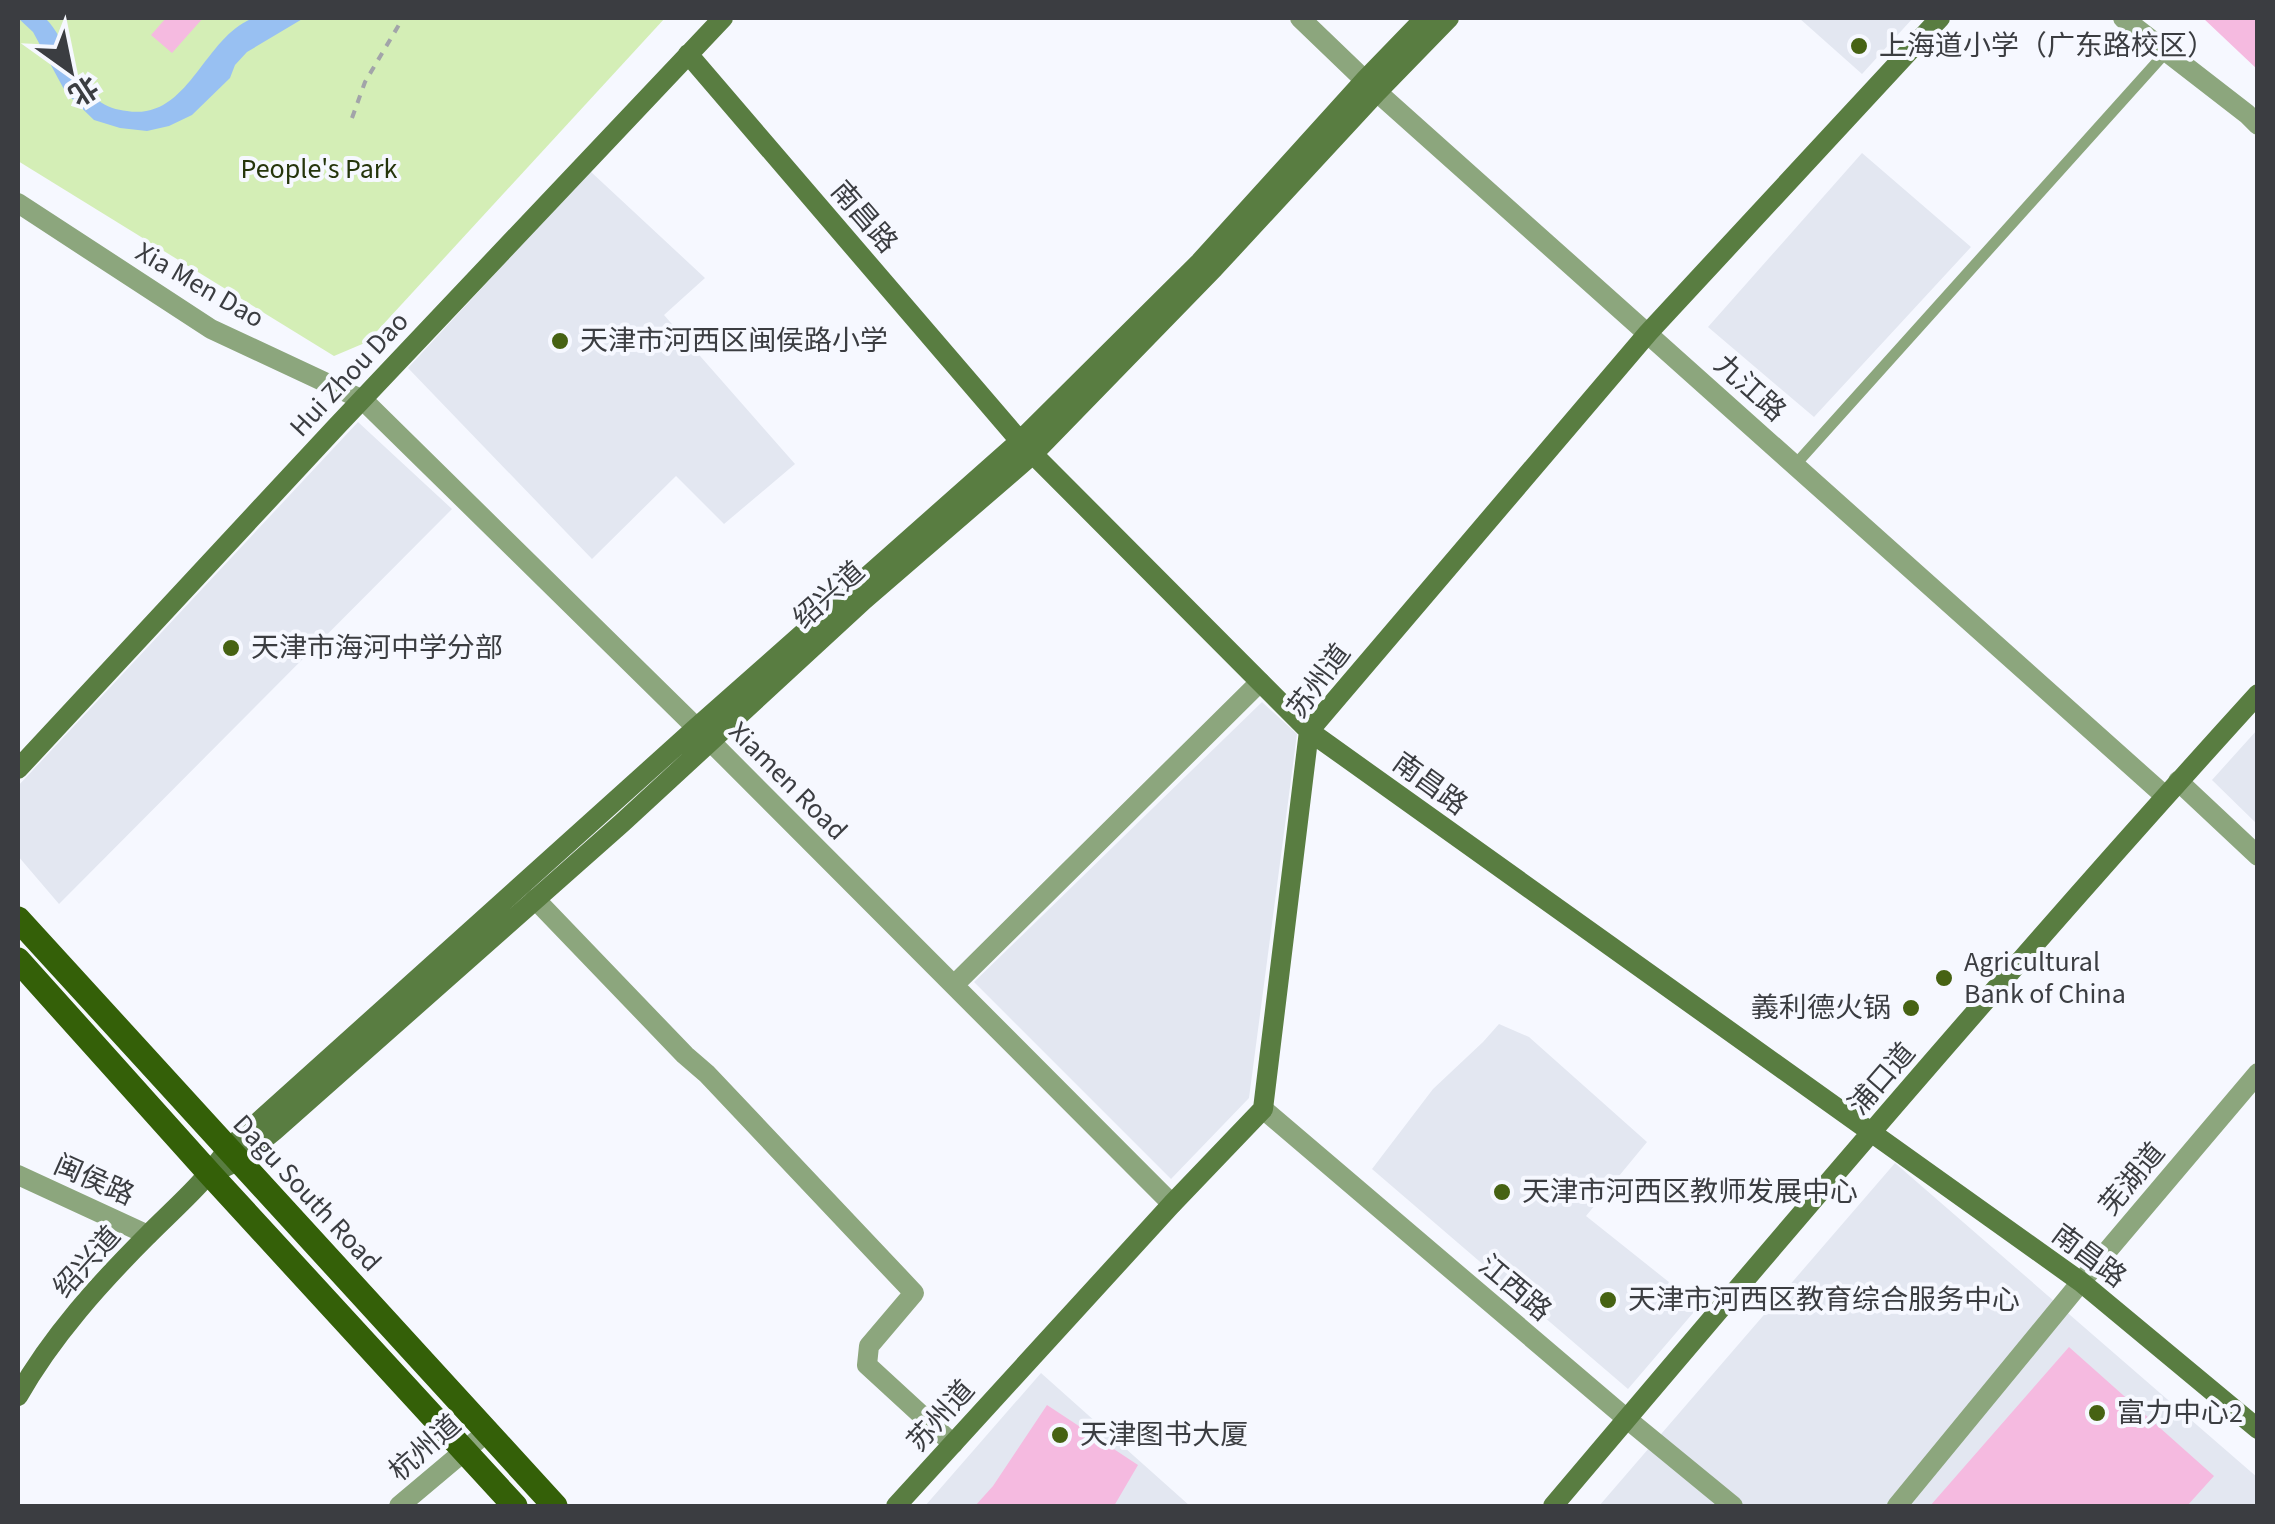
<svg xmlns="http://www.w3.org/2000/svg" width="2275" height="1524" viewBox="0 0 2275 1524" font-family="'Source Sans 3','Noto Sans SC',sans-serif">
	<rect width="100%" height="100%" fill="#f6f8ff"/>
	<path fill="#e3e7f1" d="M1799 18H1913L1862 74Z
		M1862 153 1971 247 1814 417 1708 327Z
		M590 171 705 278 664 315 795 464 724 524 676 476 592 559 408 368Z
		M358 422 452 509 59 904 18 856V786Z
		M1262 702 1297 734 1249 1098 1171 1179 974 982Z
		M2257 730V824L2212 780Z
		M1499 1024 1529 1037 1647 1142 1586 1216 1699 1306 1628 1389 1372 1169 1433 1089 1483 1042Z
		M1895 1163 2258 1478 2257 1506H1599Z
		M1041 1373 1190 1506H925Z"/>
	<path fill="#d4eeb6" d="M18 18H665L367 342 334 356 18 161Z"/>
	<path fill="#98c0f2" d="M18 18H45C70 42 67 77 98 100 106 107 117 110 127 111 188 121 203 39 251 19 262 14 291 17 304 18L247 52 235 65 230 78 192 115 169 126 147 131 120 128 94 120 66 93 33 32Z"/>
	<path fill="#f5bae0" d="M166 18H203L172 53 151 35Z
		M2203 18H2258V70Z
		M2069 1347 2214 1476 2187 1506H1930Z
		M1047 1405 1138 1465 1114 1506H975L993 1486Z"/>
	<g fill="none" stroke-linecap="round" stroke-linejoin="round">
		<path stroke="#a2a4a9" stroke-width="4" stroke-dasharray="8 8" stroke-linecap="butt" d="M352 118 365 82 403 18"/>
		<path stroke="#8ca67d" stroke-width="11" d="M1795 465 2167 51"/>
		<path stroke="#8ca67d" stroke-width="20" d="M1300 18 1377 92 2165 796
			M2123 18 2247 114 2258 125
			M18 203 211 329 363 400 710 741 1172 1204
			M2178 781 2258 856
			M535 899 685 1055 707 1074 914 1293 869 1346 867 1365 953 1444
			M954 985 1260 682
			M1263 1109 1627 1419 1733 1506
			M18 1175 148 1235
			M399 1506 487 1432
			M1897 1506 2081 1282 2258 1073"/>
		<path stroke="#597d41" stroke-width="20" d="M688 54 1020 441 1309 731 2081 1282 2258 1429
			M18 769 336 427 723 18
			M225 1167 237 1161 274 1131 622 823 864 600 1033 454 1214 268 1377 92 1449 18
			M18 1396C52 1336 100 1283 148 1235 176 1207 205 1182 227 1150L696 728 1020 441 1200 262 1365 80 1425 18
			M896 1506 1172 1204 1263 1109 1309 731 1648 333 1940 18
			M1553 1506C1784 1233 2017 959 2258 694"/>
		<path stroke="#346008" stroke-width="25" d="M18 919 555 1506
			M18 960 210 1174 515 1506"/>
	</g>
	<g fill="#466213" stroke="#f6f8ff" stroke-width="4">
		<circle cx="1859" cy="46" r="10"/>
		<circle cx="560" cy="341" r="10"/>
		<circle cx="231" cy="648" r="10"/>
		<circle cx="1944" cy="978" r="10"/>
		<circle cx="1911" cy="1008" r="10"/>
		<circle cx="1502" cy="1192" r="10"/>
		<circle cx="1608" cy="1300" r="10"/>
		<circle cx="2097" cy="1413" r="10"/>
		<circle cx="1060" cy="1435" r="10"/>
	</g>
	<g text-anchor="middle" dominant-baseline="central" stroke-width="8" stroke-linejoin="round" paint-order="stroke">
		<g font-size="28" fill="#3b3d41" stroke="#f6f8ff" text-anchor="start">
			<text x="1879" y="46">上海道小学（广东路校区）</text>
			<text x="580" y="341">天津市河西区闽侯路小学</text>
			<text x="251" y="648">天津市海河中学分部</text>
			<text x="1964" y="962">Agricultural<tspan x="1964" dy="32">Bank of China</tspan></text>
			<text x="1891" y="1008" text-anchor="end">義利德火锅</text>
			<text x="1522" y="1192">天津市河西区教师发展中心</text>
			<text x="1628" y="1300">天津市河西区教育综合服务中心</text>
			<text x="2117" y="1413">富力中心2</text>
			<text x="1080" y="1435">天津图书大厦</text>
		</g>
		<g font-size="28" fill="#25350b" stroke="#f6f8ff">
			<text x="319" y="169">People's Park</text>
		</g>
		<g font-size="28" fill="#3b3d41" stroke="#f6f8ff">
			<text transform="translate(864 217) rotate(49)">南昌路</text>
			<text transform="translate(200 285) rotate(30)">Xia Men Dao</text>
			<text transform="translate(349 374) rotate(-47)">Hui Zhou Dao</text>
			<text transform="translate(1750 388) rotate(42)">九江路</text>
			<text transform="translate(829 595) rotate(-42)">绍兴道</text>
			<text transform="translate(1319 681) rotate(-53)">苏州道</text>
			<text transform="translate(788 781) rotate(45)">Xiamen Road</text>
			<text transform="translate(1430 784) rotate(36)">南昌路</text>
			<text transform="translate(1882 1079) rotate(-49)">浦口道</text>
			<text transform="translate(2132 1179) rotate(-50)">芜湖道</text>
			<text transform="translate(94 1180) rotate(24)">闽侯路</text>
			<text transform="translate(307 1193) rotate(47)">Dagu South Road</text>
			<text transform="translate(2089 1256) rotate(37)">南昌路</text>
			<text transform="translate(87 1262) rotate(-48)">绍兴道</text>
			<text transform="translate(1515 1288) rotate(40)">江西路</text>
			<text transform="translate(941 1416) rotate(-48)">苏州道</text>
			<text transform="translate(425 1448) rotate(-41)">杭州道</text>
		</g>
	</g>
	<rect width="2275" height="1524" fill="none" stroke="#3b3d41" stroke-width="40"/>
	<g transform="translate(70 70) rotate(147)" stroke="#f6f8ff" stroke-width="8" paint-order="stroke">
	<path d="M0-8L18 38L0 25L-18 38Z" fill="#3b3d41"/>
	<text y="-15" font-size="28" font-weight="bold" text-anchor="middle" fill="#3b3d41">北</text>
	</g>
</svg>
